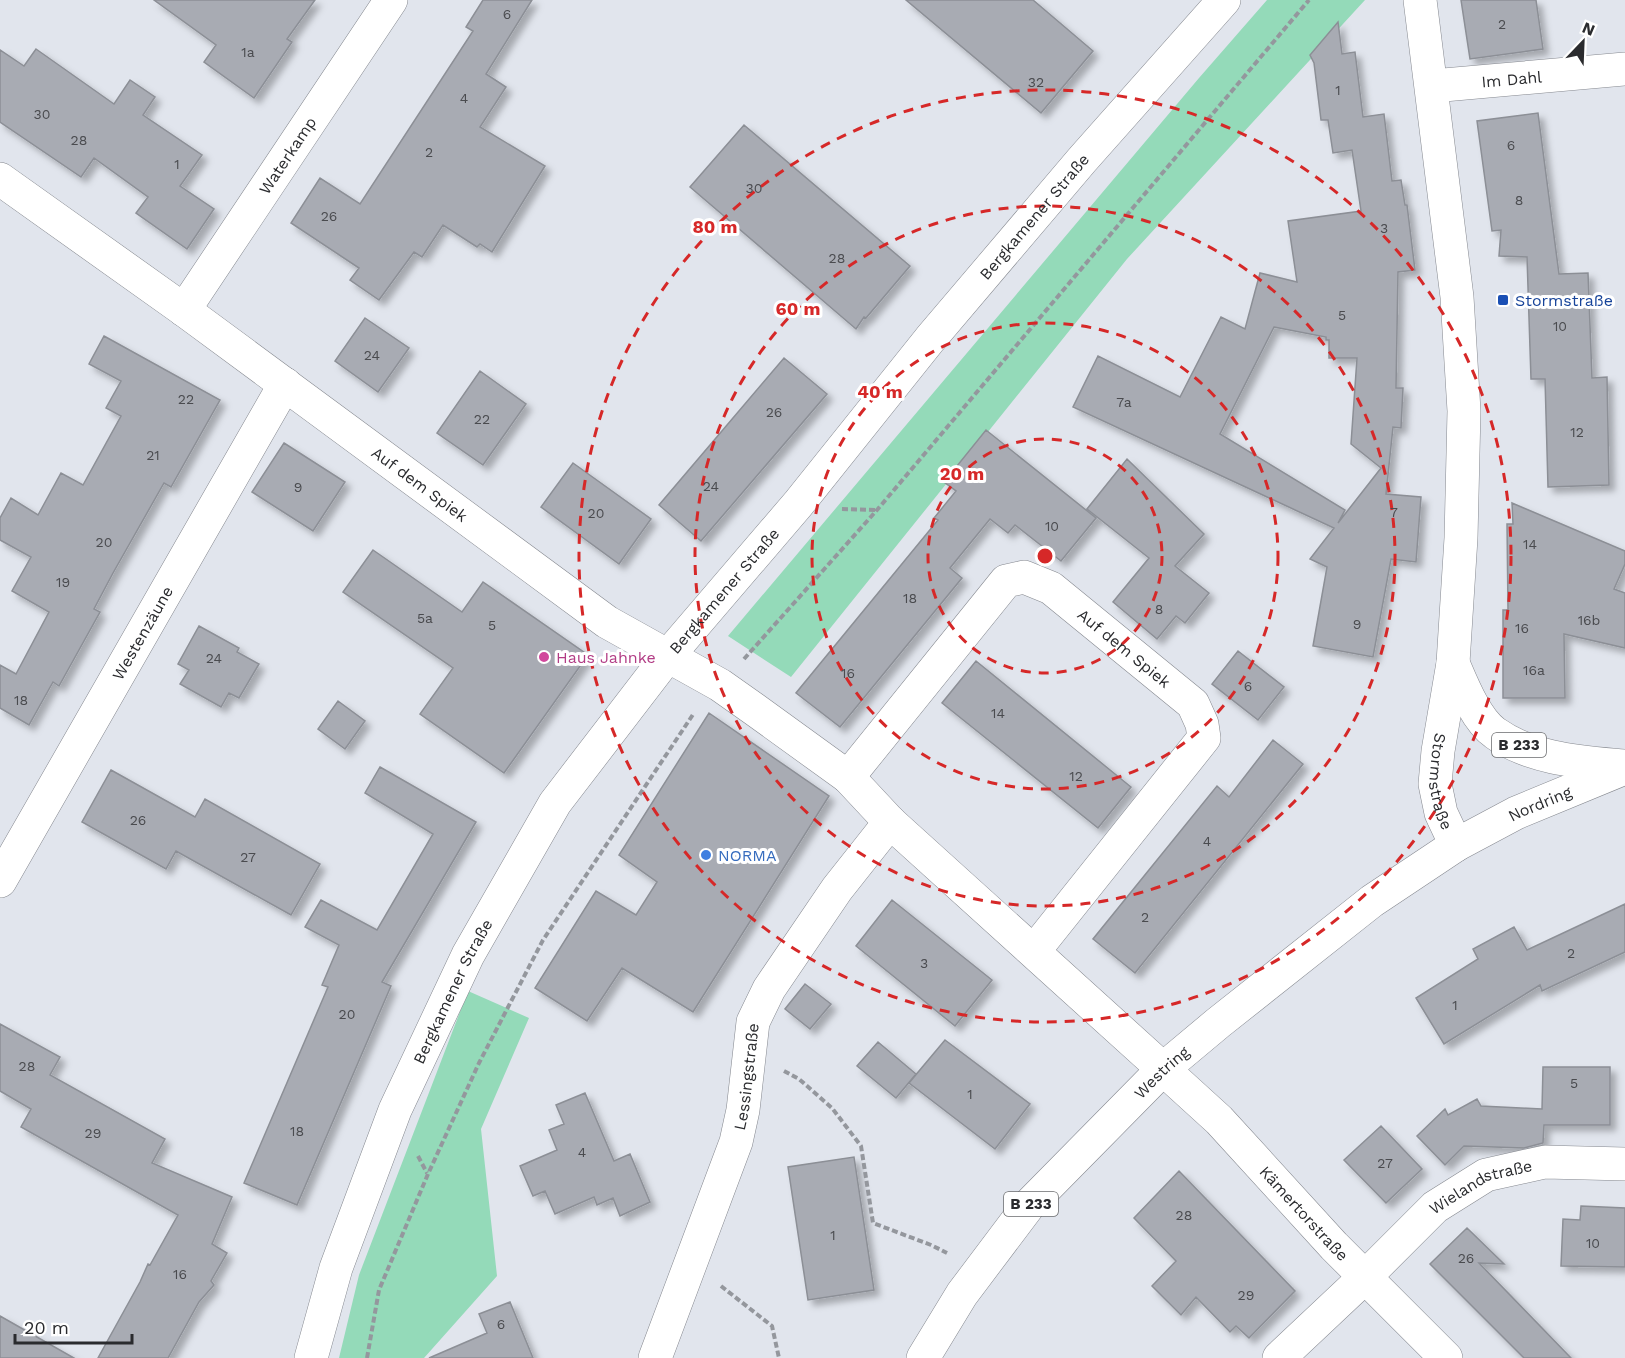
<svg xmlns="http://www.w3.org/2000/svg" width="1625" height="1358" viewBox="0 0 1625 1358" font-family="'Work Sans',sans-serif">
	<defs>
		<filter id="shadow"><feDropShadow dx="5.5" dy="5.5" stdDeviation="3" flood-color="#0004"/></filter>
	</defs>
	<rect width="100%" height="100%" fill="#e1e5ed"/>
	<path fill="#94dab9" d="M1267 0H1365L1127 259 791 677 728 636 1199 78Z
		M468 991 529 1018 481 1129 497 1276 424 1358H339L359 1275Z"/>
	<path fill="#a8abb3" stroke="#8c8f96" stroke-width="1.5" fill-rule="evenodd" filter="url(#shadow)" d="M154 0H315L287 39 292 42 254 98 204 62 216 45Z
		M483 0H532L486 74 506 87 480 127 545 166 492 252 480 244 477 247 443 225 422 257 414 252 379 300 350 280 359 268 291 223 320 178 360 204 473 31 466 27Z
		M906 0H1033L1093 51 1041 113Z
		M1461 0H1536L1543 49 1470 59Z
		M1338 22 1342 54 1355 52 1363 117 1384 114 1392 181 1401 180 1405 205H1407L1415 270 1398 272 1396 388H1403L1401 428 1393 427 1386 494 1421 497 1416 562 1391 559 1373 657 1313 646 1327 567 1310 559 1334 528 1073 407 1098 356 1180 397 1221 317 1245 329 1260 273 1297 282 1288 221 1361 211 1352 150 1333 153 1328 120H1321L1314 63 1310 55ZM1274 327 1326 337V340H1329V358H1357L1351 444 1381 468 1338 523 1345 510 1220 434Z
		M36 49 114 104 130 80 155 97 143 115 202 155 180 186 214 209 187 249 136 213 148 197 94 158 81 177 0 122V50L24 66Z
		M1538 113 1559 274 1588 273 1592 378 1607 377 1609 485 1548 487 1545 379H1531L1527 257 1499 256 1501 230 1492 231 1477 121Z
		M744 125 910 266 866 318 864 317 856 329 690 187Z
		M365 318 409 348 378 392 335 361Z
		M104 336 220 400 171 487 164 483 113 573 94 609 100 612 59 686 53 682 29 725 0 708V665L16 674 49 612 12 591 31 557 0 540V518L11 498 38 515 61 473 83 485 121 416 106 408 121 381 89 364Z
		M784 358 827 394 701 541 659 505Z
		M480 371 526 404 483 465 437 433Z
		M986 430 1096 518 1061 561 1015 525 1008 533 990 519 950 568 962 578 840 727 796 693 938 520 934 518 956 491 944 482Z
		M284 443 345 482 313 531 252 492Z
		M1127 459 1204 534 1175 566 1209 593 1185 623 1176 616 1157 639 1113 602 1149 558 1087 509Z
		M573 463 651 519 619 564 541 507Z
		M1512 503 1625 551V564L1614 589 1625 593V648L1564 634 1565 698H1503V610H1508L1507 524H1513Z
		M373 550 462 612 483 582 588 655 504 773 420 714 453 668 343 592Z
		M199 626 239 648 237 652 259 664 239 698 229 693 221 707 180 684 189 670 178 664Z
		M1238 651 1284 687 1258 720 1212 684Z
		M976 661 1131 787 1098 828 942 703Z
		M338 701 365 721 345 749 318 729Z
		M709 713 829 796 693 1012 622 968 587 1021 535 988 596 891 636 915 657 882 619 855Z
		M1273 740 1303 764 1135 973 1093 939 1217 786 1229 797Z
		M380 767 476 822 382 982 391 986 297 1205 244 1183 328 987 322 985 339 945 305 927 321 900 377 930 433 834 365 793Z
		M111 770 195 817 205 799 320 864 291 915 176 851 166 869 82 822Z
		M892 900 992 980 955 1026 856 946Z
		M1625 904V952L1542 991 1540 985 1444 1044 1416 998 1478 959 1473 949 1514 927 1527 950Z
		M805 984 831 1004 810 1029 785 1009Z
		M0 1024 60 1057 50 1075 165 1139 152 1163 232 1197 212 1244 227 1253 211 1281 214 1285 199 1302 168 1358H98L140 1282 148 1264 150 1265 178 1215 21 1127 31 1109 0 1091Z
		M945 1040 1030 1104 995 1149 909 1083Z
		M878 1042 916 1074 896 1098 857 1066Z
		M1543 1067H1610V1125H1544L1543 1143 1524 1148 1464 1146 1445 1165 1417 1136 1445 1109 1448 1115 1477 1099 1481 1106 1542 1109Z
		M585 1093 614 1161 630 1154 650 1202 620 1216 613 1198 597 1205 594 1197 555 1214 545 1191 533 1196 520 1166 557 1150 549 1130 564 1124 556 1105Z
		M1381 1126 1422 1169 1386 1203 1344 1160Z
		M854 1157 874 1290 808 1300 788 1167Z
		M1179 1171 1295 1291 1249 1338 1236 1326 1230 1332 1196 1297 1181 1315 1152 1286 1176 1261 1134 1218Z
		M1581 1206 1625 1208V1267L1561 1266 1563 1219 1580 1220Z
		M1467 1228 1504 1264 1479 1263 1571 1358H1524L1430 1264Z
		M510 1302 533 1358H429L487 1333 479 1314Z
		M0 1316 74 1358H0Z"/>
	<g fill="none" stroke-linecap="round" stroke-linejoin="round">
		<defs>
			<g id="street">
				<path id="s1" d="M1432 86 1625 69"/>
				<path id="s2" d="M0 179 184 310 607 622 720 685 754 709 848 777 890 822 1163 1069"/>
				<path id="s3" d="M184 310 391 0"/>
				<path id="s4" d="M848 777 1006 581 1024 577 1051 588 1193 704 1202 724 1204 738 1034 951"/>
				<path id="s5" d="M0 881 285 384"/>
				<path id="s6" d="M311 1358 336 1268 395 1110 468 955 555 803 667 657 798 504 930 339 1082 160 1224 0"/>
				<path id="s7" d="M655 1358 736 1142 743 1110 753 1022 769 989 837 889 890 822"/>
				<path id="s8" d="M1279 1358 1365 1277 1435 1207 1486 1175 1545 1162 1625 1164"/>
			</g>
			<g id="secondary">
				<path id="s9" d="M1420 0 1457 297 1464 411 1461 538 1453 663 1438 751 1435 784 1441 813 1456 845"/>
				<path id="s10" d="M1163 1069 1219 1120 1334 1246 1446 1358"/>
			</g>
			<g id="primary">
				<path d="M1453 663C1462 684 1476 720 1495 733 1531 759 1581 762 1623 766"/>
				<path id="s11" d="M923 1358 962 1294 1029 1205 1163 1069 1218 1023 1372 901 1456 845 1516 813 1625 768"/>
			</g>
		</defs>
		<use href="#street" stroke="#85888f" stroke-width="34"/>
		<use href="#secondary" stroke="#85888f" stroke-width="34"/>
		<use href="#primary" stroke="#85888f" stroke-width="34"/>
		<path stroke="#94979d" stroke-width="4" stroke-dasharray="6 3" stroke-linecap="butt" d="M842 509 876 510
			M744 659 877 510 1309 0
			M784 1071 799 1079 832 1108 861 1146 873 1223 931 1245 947 1253
			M418 1156 427 1173
			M721 1286 772 1326 779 1358
			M367 1358 379 1290 428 1174 479 1063 543 940 694 713"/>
		<use href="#street" stroke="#fff" stroke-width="33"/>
		<use href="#secondary" stroke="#fff" stroke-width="33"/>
		<use href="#primary" stroke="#fff" stroke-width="33"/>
	</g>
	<g fill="none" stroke="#d62828" stroke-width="3" stroke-dasharray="10 8">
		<circle cx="1045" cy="556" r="117"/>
		<circle cx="1045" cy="556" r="233"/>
		<circle cx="1045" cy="556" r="350"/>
		<circle cx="1045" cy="556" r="466"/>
	</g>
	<rect fill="#1a4fb4" stroke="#fff" stroke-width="2" x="1497" y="294" width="12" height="12" rx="3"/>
	<circle fill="#d1479c" stroke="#fff" stroke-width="2" cx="544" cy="657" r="6"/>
	<circle fill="#3f7fe0" stroke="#fff" stroke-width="2" cx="706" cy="855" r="6"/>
	<g text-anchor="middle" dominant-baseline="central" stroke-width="6" stroke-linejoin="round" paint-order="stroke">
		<g font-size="14" fill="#4a4b4f">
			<text x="507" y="14">6</text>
			<text x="1502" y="24">2</text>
			<text x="248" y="52">1a</text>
			<text x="1036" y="82">32</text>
			<text x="1338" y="90">1</text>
			<text x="464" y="98">4</text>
			<text x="42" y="114">30</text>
			<text x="79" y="140">28</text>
			<text x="1511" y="145">6</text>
			<text x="429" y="152">2</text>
			<text x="177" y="164">1</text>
			<text x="754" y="188">30</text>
			<text x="1519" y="200">8</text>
			<text x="329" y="216">26</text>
			<text x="1384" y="228">3</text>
			<text x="837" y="258">28</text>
			<text x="1342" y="315">5</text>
			<text x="1560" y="326">10</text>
			<text x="372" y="355">24</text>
			<text x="186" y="399">22</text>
			<text x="1124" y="402">7a</text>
			<text x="774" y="412">26</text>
			<text x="482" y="419">22</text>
			<text x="1577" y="432">12</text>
			<text x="153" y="455">21</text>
			<text x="711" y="486">24</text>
			<text x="298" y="487">9</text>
			<text x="1394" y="512">7</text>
			<text x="596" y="513">20</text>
			<text x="1052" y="526">10</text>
			<text x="104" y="542">20</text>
			<text x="1530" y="544">14</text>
			<text x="63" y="582">19</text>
			<text x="910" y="598">18</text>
			<text x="1159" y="609">8</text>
			<text x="425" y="618">5a</text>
			<text x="1589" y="620">16b</text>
			<text x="1357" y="624">9</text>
			<text x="492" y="625">5</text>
			<text x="1522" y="628">16</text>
			<text x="214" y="658">24</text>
			<text x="1534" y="670">16a</text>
			<text x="848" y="673">16</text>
			<text x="1248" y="686">6</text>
			<text x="21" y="700">18</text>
			<text x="998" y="713">14</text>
			<text x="1076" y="776">12</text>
			<text x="138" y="820">26</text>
			<text x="1207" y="841">4</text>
			<text x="248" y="857">27</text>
			<text x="1145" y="917">2</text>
			<text x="1571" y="953">2</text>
			<text x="924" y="963">3</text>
			<text x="1455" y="1005">1</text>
			<text x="347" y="1014">20</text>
			<text x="27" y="1066">28</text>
			<text x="1574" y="1083">5</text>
			<text x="970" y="1094">1</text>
			<text x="297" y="1131">18</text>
			<text x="93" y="1133">29</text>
			<text x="582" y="1152">4</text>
			<text x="1385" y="1163">27</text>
			<text x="1184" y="1215">28</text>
			<text x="833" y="1235">1</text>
			<text x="1593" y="1243">10</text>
			<text x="1466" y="1258">26</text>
			<text x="180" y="1274">16</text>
			<text x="1246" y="1295">29</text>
			<text x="501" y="1324">6</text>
		</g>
		<g fill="#fff" stroke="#6a6b6d" stroke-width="1.5">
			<rect x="1492" y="733" width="54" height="24" rx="4.5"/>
			<rect x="1004" y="1192" width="54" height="24" rx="4.5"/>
		</g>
		<g font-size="15" font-weight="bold" fill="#2a2b2e">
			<text x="1519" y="745">B 233</text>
			<text x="1031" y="1204">B 233</text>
		</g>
		<g font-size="16" fill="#2a2b2e" stroke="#fff">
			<text stroke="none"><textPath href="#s1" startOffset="80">Im Dahl</textPath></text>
			<text stroke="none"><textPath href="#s3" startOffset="186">Waterkamp</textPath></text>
			<text stroke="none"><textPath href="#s6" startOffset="1366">Bergkamener Straße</textPath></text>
			<text stroke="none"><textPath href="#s2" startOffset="519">Auf dem Spiek</textPath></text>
			<text stroke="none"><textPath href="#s6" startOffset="880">Bergkamener Straße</textPath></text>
			<text stroke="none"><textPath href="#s5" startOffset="286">Westenzäune</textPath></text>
			<text stroke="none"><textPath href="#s4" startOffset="394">Auf dem Spiek</textPath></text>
			<text stroke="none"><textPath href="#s9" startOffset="786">Stormstraße</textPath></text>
			<text stroke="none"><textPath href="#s11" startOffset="840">Nordring</textPath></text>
			<text stroke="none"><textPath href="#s6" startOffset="394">Bergkamener Straße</textPath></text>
			<text stroke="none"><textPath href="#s11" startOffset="374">Westring</textPath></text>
			<text stroke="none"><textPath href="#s7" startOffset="297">Lessingstraße</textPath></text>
			<text stroke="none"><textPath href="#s8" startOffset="268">Wielandstraße</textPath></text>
			<text stroke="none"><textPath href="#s10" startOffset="202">Kämertorstraße</textPath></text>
		</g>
		<g font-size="16" fill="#164399" stroke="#fff" text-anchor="start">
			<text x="1515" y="300">Stormstraße</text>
		</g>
		<g font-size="16" fill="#b23c85" stroke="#fff" text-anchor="start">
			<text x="556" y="657">Haus Jahnke</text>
		</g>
		<g font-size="16" fill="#366cbe" stroke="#fff" text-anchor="start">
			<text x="718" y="855">NORMA</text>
		</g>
	</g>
	<circle cx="1045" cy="556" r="9" fill="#d62828" stroke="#fff" stroke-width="3"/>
	<g font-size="18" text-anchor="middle" font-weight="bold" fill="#d62828" stroke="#fff" stroke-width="6" stroke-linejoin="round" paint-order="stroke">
		<text x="715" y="233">80 m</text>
		<text x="798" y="315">60 m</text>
		<text x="880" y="398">40 m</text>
		<text x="962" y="480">20 m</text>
	</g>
	<g transform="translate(1583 42) rotate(23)" stroke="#ffffff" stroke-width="4.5" paint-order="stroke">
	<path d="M0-4.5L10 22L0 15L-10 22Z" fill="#2a2b2e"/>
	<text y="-9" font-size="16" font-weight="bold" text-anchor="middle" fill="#2a2b2e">N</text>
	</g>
	<path d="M15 1334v9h117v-9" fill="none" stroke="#2a2b2e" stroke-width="3"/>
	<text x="24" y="1334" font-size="18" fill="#2a2b2e" stroke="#ffffff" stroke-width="4.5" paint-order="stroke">20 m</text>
</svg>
